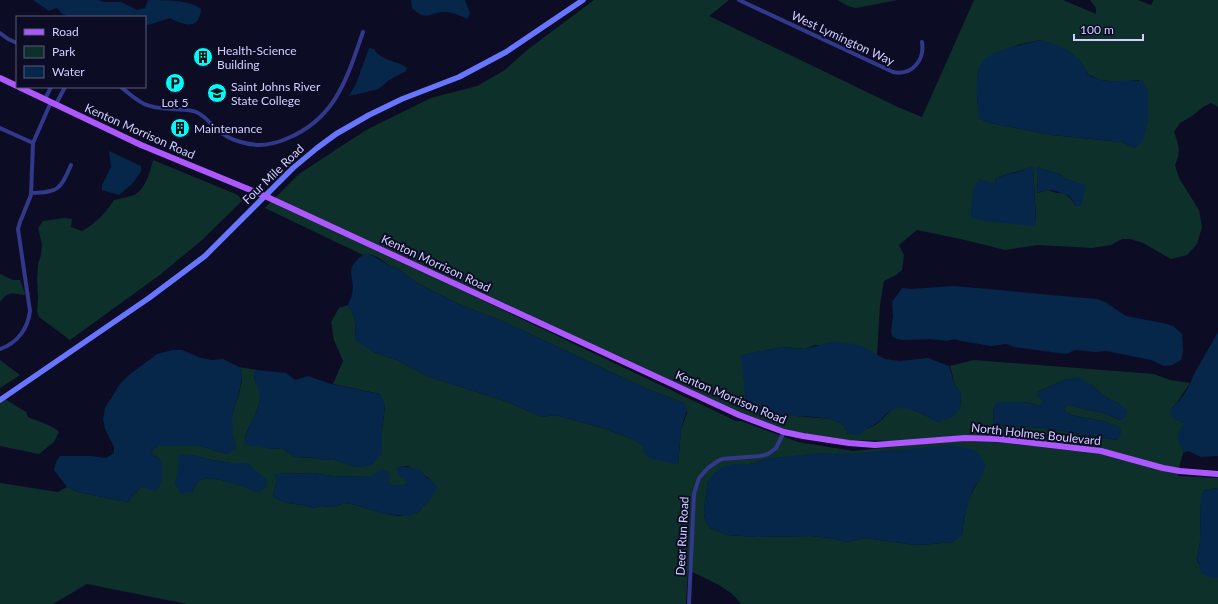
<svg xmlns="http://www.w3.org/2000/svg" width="1218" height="604" viewBox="0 0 1218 604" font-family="Lato,sans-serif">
	<rect width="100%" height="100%" fill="#0d0c25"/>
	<path fill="#0e302b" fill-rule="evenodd" d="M594 0H728V1L709 16 900 108 922 117 974 0H1063L1096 14V8L1090 0H1138L1151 5 1154 0H1218V107L1211 103 1203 107 1192 116 1180 123 1174 132C1179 146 1181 151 1175 165L1179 178 1199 210 1202 227 1197 244 1187 255 1171 259 1143 243 1130 239H1122L1111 245 1092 248 1038 245 1005 250 965 240 917 230 899 245 904 255 902 270 896 275 884 281 880 305 877 355 873 353 815 345 805 349 783 347 742 355 746 403 773 414 831 419 844 425 848 434C858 432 866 430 875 425 885 419 889 407 903 407 914 408 929 418 939 422L960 409 961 393 955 385 950 366 974 360 1154 374 1170 380 1190 383 1176 404 1172 408 1182 422 1185 423C1184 426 1181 428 1180 431 1177 439 1179 444 1184 450L1179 468 1164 466 1116 452 998 437 903 441 848 440 801 433 770 425 740 413 275 198 299 174 366 130 431 98 477 86 505 70 527 50ZM1041 40 1079 60 1088 74 1100 80 1118 82 1139 80 1135 148 1122 142 1052 135 990 123 980 119 977 100 978 71 996 53 1021 44ZM1033 167 1036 219 1014 223 992 221 979 180 996 185 995 178ZM1042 169 1060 174 1065 179 1075 182 1076 206 1070 198 1064 193H1057L1048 190 1037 193 1038 174ZM1067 379 1092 385 1105 397 1120 404V420L1104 413 1084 409 1067 404 1064 411 1071 415 1103 421 1121 428 1116 440 1045 428 993 425 994 406 1025 402 1040 406 1044 401 1037 395V392Z
		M837 0H898L856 8 848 6Z
		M153 160 238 195 242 201 202 240 161 274 70 340 39 317 37 311 38 298 37 279 38 264 41 255 42 244 38 228 43 221 65 218 72 219 71 227 82 231C96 223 105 214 114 200 119 199 133 196 136 194 146 187 150 172 153 160Z
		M271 201 377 250 736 421H741L798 442 841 449 853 451 949 441 998 442 1100 454 1178 473V476L1218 478V488L1204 490 1201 499 1200 542 1197 561 1212 578H1218V604H741C731 588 704 578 688 570L686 604H187L87 584 53 604H0V483L58 492 67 487 78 492 127 502 141 487 160 459 151 453 154 448 158 446H200L227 454 236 448C233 438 230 426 232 416 235 401 247 382 239 367L257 370 254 374C254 382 259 386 260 392 262 409 249 422 245 438L271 449 282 448 295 457 313 458 325 460 333 459 352 466 361 467 382 453V431L385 406 380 394 333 384 343 361 334 340 331 322 339 308 348 305C356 316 356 326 355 339L374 352 397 360 427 376 505 401 542 417 555 415 603 428 632 439 678 464 681 430 687 413 684 403 647 389 502 321 463 306 417 283 399 269 389 265 377 257 369 254 363 255 265 208ZM903 450 981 478C968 495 964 514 962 535L952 542 932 544 915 545 866 538 846 542 830 538 811 536 758 537 727 535 710 528 706 522 704 515 705 500 708 481 734 464H750L766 459 823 453H861ZM193 455 207 459 231 463H246L266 480V486L259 492C245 488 215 474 201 480 196 482 194 488 192 492L175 484 177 478ZM402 466H408L429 478 432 497 417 513 399 516 385 514 356 505 345 503 334 507 321 506 313 508 303 505 287 503 273 497 277 479 275 474 314 473 332 476 370 477 388 482 391 485H405L409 481 397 469Z
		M0 274 13 280H20L25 293 24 295C12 293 7 291 0 302Z
		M0 360 20 375 0 388Z
		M5 399 26 412 28 417C38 422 51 424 59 432L54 442 39 454 0 446V403Z"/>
	<path fill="#06274a" d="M33 0H98L104 2H121L137 10 145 8 148 0C164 0 191 0 201 9 199 30 185 26 170 18L145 26V17H70L62 14 57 8 49 11Z
		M411 0H465L470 13 467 19C461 16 453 12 446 12 430 11 428 23 412 8Z
		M1041 40C1057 45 1067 47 1079 60 1083 64 1085 72 1089 75 1108 87 1126 77 1144 82L1148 92V121L1143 141 1135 148 1122 142 1052 135 990 123 980 119C977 105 973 73 983 61 991 51 1028 43 1041 40Z
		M369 48 374 49C380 61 397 60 407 68L406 71 389 80 379 89 349 96 356 84Z
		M109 151 141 166V172L132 184 119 195 102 190V185L111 167Z
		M1029 166 1033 167 1036 224 1032 226 979 220 971 217C972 206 970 187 979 180L996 184 995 178 1024 170Z
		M1039 166 1042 169 1060 174 1065 179 1086 185 1081 206 1078 207C1074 204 1073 200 1070 197 1067 194 1054 190 1049 190 1046 190 1041 192 1037 193L1038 174 1036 172 1037 167Z
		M369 254 389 265 399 269 417 283 463 306 502 321 647 389 684 403 687 409 681 430 678 465 650 458 644 453 643 446 632 439 603 428 555 415 542 417 505 401 427 376 397 360 374 352 362 345 355 339C356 326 356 316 348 306 350 299 353 294 353 287 352 274 347 270 358 259 362 255 364 254 369 254Z
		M953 286C1001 290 1049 295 1097 299L1105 302 1126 316 1167 324 1173 326 1182 334 1183 352 1181 360 1172 365 1164 366 1151 360 1106 351 1096 352 1075 350 1066 354 1014 347 1006 344 991 346 961 341 955 339 946 341 931 339 903 340 897 339 892 336 891 331 893 317 892 302 902 288 911 289Z
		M1218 332V456L1201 457 1188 451 1183 453 1184 450C1179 447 1176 437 1179 431 1181 428 1183 426 1185 423L1175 420 1170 414C1171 409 1173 408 1176 404 1183 397 1190 386 1193 376Z
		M834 341 860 345 885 359 899 361 928 358 949 366 955 385 961 393 960 409 953 417 939 422C923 415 905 401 889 412 884 415 881 421 875 424 869 428 864 429 861 435L848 434 844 425C839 423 834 420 829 419 803 413 768 421 746 403L741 355 783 347 805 349Z
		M173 350H182L201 358 212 360 223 359 239 367 242 373 240 389 232 416 233 436 236 448 227 454 200 446H158L154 448 151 453 160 459C164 471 163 480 157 491L141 487 127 502 78 492 67 487 54 470 56 462 60 456H91L106 458 114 453V447L105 429 103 419 105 408 120 384 129 375 157 354Z
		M257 370 286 373 295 380 308 376 331 384 380 394 385 405 382 431V453L372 465 361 467 352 466 333 459 325 460 313 458 295 457 282 448 271 449 248 445 245 442C246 427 257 416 260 401 261 390 255 384 254 374Z
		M1079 377 1092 385 1105 397 1120 404 1127 411 1126 417 1121 420 1104 413 1084 409 1067 404 1064 411 1071 415 1103 421 1121 428V435L1117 440 1045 428 993 425 994 406 998 402H1025L1040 406 1044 401 1037 395V392L1067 379Z
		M950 445C968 448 979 447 986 466L981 478 973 489 964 517 962 536 952 542 932 544 915 545 866 538 846 542 830 538 811 536 758 537 727 535 710 528 706 522 704 514 705 500 708 481 719 468 734 464H750L766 459 790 456 823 453H861Z
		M180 454 193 455 207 459 231 463H246L267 480 266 486 259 493C245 488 215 474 201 480 196 482 194 488 192 492L181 494 175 484C178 474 177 464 180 454Z
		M402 466 420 469C424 476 432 481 438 487L432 497 417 513 410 516 385 514 356 505 345 503 334 507 321 506 313 508 303 505 287 503 273 497 277 479 274 474 314 473 332 476 370 477 382 469 389 472 390 477 388 482 391 485H405L408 481 399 476 397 469Z
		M1218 488V578H1212L1201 573 1199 562 1197 561 1200 542 1201 499 1204 490Z"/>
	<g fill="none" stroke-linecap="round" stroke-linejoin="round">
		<path stroke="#32388a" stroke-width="4" d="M739 0 893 72C912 76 925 60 922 42
			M0 33 8 39 17 43
			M121 87C141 104 146 108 172 109 180 110 189 109 196 112 204 115 209 122 215 128 222 134 232 140 241 142 256 147 272 145 286 139 336 119 347 78 363 32
			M45 99 51 87
			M56 104 65 87
			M0 128 33 143
			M31 193C59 192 60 190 71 165
			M0 349C18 343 28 328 30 311L18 229 20 222 31 195 33 143 51 102
			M689 604 694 494 699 478 708 468 718 461 722 459 760 456 768 454 776 448 784 432"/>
		<path stroke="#6775ff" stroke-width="5.5" d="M0 400 149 298 205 256 293 168 317 148 336 134 369 115 402 99 459 77 506 52 583 0"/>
		<path stroke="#ad57ff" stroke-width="6" d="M0 78 17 86
			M19 87 141 145 265 196 739 415 784 432 803 436 849 443 875 445 965 438 998 439 1101 451 1163 468 1180 471 1218 474"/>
	</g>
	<defs>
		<symbol id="building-disc" viewBox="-11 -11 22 22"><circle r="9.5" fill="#00fbf8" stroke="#0d0c25"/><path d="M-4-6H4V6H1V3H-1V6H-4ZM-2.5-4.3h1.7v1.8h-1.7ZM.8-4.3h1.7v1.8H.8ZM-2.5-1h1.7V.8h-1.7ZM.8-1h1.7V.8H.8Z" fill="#111"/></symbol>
		<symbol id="parking-disc" viewBox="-11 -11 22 22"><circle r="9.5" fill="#00fbf8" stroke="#0d0c25"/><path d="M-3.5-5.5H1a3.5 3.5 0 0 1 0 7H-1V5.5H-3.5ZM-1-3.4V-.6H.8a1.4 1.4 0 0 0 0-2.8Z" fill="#111"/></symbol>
		<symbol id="university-disc" viewBox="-11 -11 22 22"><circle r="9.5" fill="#00fbf8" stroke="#0d0c25"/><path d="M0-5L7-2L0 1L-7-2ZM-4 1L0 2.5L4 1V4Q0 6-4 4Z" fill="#111"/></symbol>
	</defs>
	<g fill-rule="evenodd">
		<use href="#building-disc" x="192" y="46" width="22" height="22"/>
		<use href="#parking-disc" x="164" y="72" width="22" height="22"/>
		<use href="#university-disc" x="206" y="82" width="22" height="22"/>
		<use href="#building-disc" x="169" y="117" width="22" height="22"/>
	</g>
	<g text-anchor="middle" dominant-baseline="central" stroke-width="4" stroke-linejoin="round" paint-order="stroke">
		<g font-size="12" fill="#d0d0ff" stroke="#0d0c25">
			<text transform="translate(843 38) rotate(25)">West Lymington Way</text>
			<text transform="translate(140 131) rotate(24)">Kenton Morrison Road</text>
			<text transform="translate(273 174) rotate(-44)">Four Mile Road</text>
			<text transform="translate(436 263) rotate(25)">Kenton Morrison Road</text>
			<text transform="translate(731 397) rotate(23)">Kenton Morrison Road</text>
			<text transform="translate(1036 434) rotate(6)">North Holmes Boulevard</text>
			<text transform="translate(682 536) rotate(-87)">Deer Run Road</text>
		</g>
		<g font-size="12" fill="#d0d0ff" stroke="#0d0c25" text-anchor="start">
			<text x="217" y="50">Health-Science<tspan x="217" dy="14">Building</tspan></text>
			<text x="231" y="86">Saint Johns River<tspan x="231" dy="14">State College</tspan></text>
			<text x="175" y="102" text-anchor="middle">Lot 5</text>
			<text x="194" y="128">Maintenance</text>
		</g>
	</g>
	<rect x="16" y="16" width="130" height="72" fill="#0d0c25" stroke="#5b5a7c"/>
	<rect x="24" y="29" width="20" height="6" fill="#ad57ff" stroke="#5b5a7c"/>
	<text x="52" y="36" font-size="12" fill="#d0d0ff">Road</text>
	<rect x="24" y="46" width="20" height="12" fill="#0e302b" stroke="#5b5a7c"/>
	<text x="52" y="56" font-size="12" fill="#d0d0ff">Park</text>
	<rect x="24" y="66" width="20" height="12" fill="#06274a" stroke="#5b5a7c"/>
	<text x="52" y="76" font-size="12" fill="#d0d0ff">Water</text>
	<path d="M1074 34v6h69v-6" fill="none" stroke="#d0d0ff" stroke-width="2"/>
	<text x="1080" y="34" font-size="12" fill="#d0d0ff" stroke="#0d0c25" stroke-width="3" paint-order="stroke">100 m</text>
</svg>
